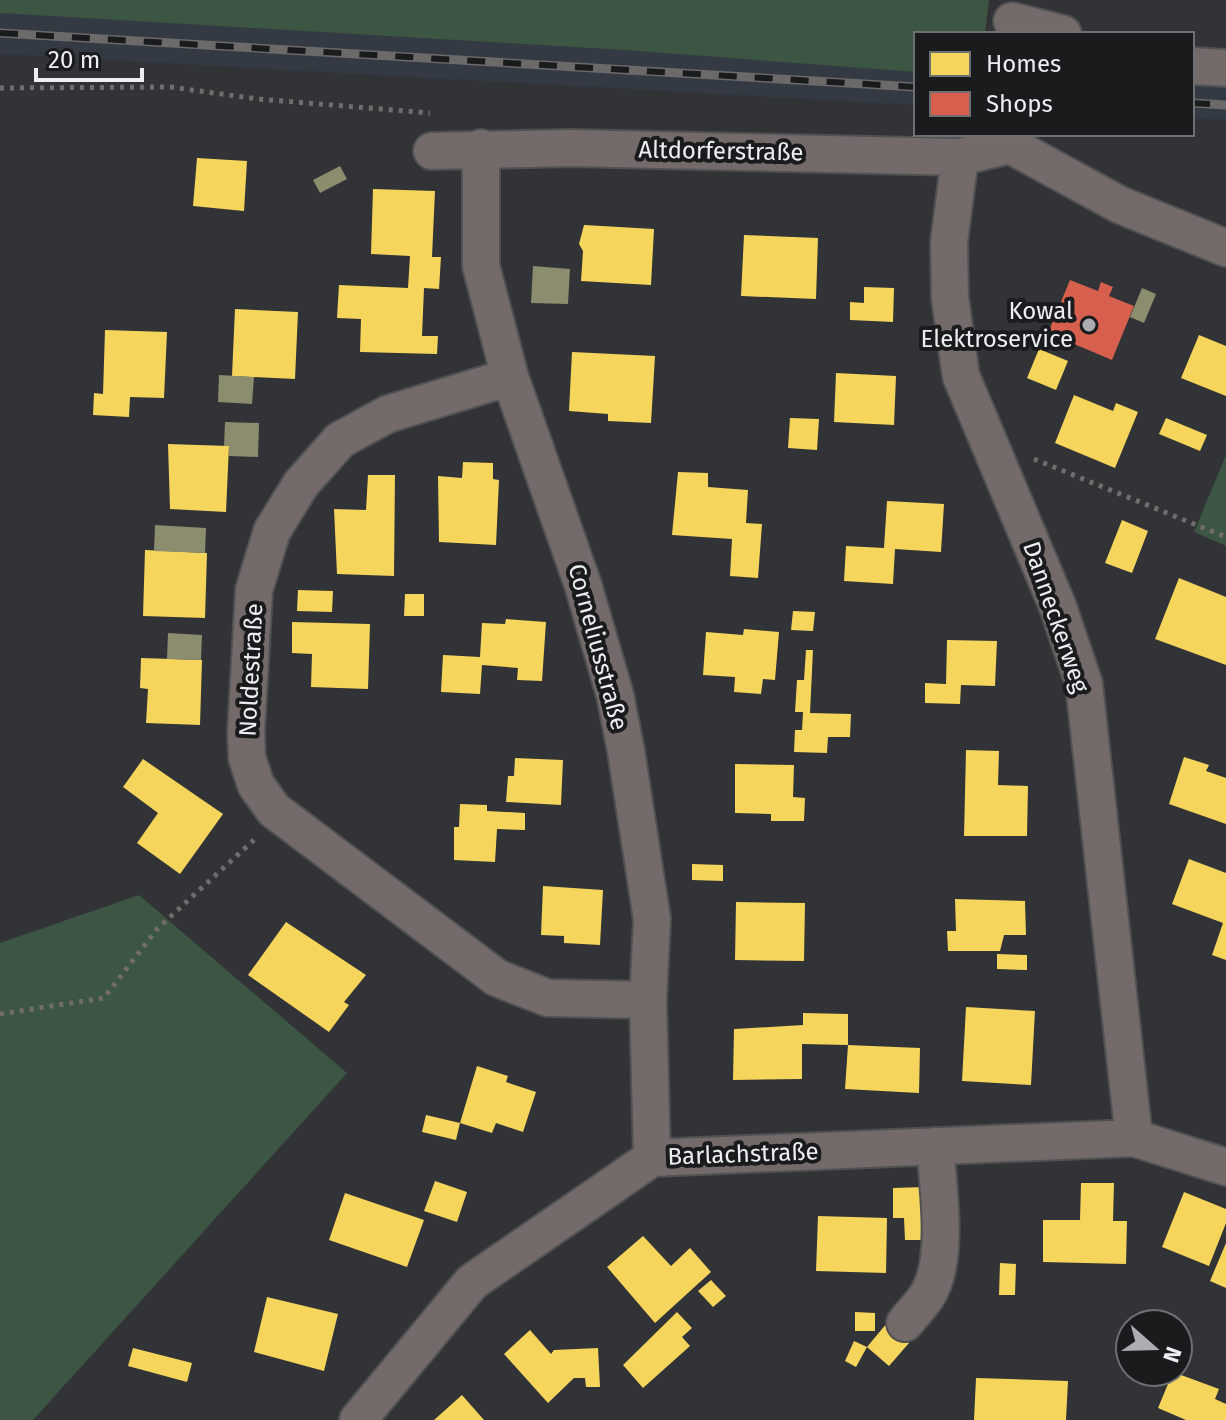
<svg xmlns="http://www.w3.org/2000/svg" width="1226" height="1420" viewBox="0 0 1226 1420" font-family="'Fira Sans',sans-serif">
	<rect width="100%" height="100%" fill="#313336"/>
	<path fill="#343a44" d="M0 13 624 50 916 72V105L0 54Z
		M1192 85 1226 87V120L1192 118Z"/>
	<path fill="#3c5643" d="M0 0H989L985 34H916V72L624 50 0 13Z
		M1226 455V546L1194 532Z
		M139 895 347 1073 33 1420H0V943Z"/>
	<path fill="#f6d55c" d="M197 158 247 161 244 211 193 206Z
		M373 189 435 191 432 257H441L439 289 424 288 422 336H438L437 354 360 352 361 319 337 318 339 285 408 288 410 256 371 254Z
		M584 225 654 229 651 285 581 281 583 251 579 244Z
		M744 235 818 238 816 299 741 296Z
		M864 287 894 288 893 322 850 320V302L864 303Z
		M235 309 298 312 295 379 232 376Z
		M105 330 167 332 164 398 130 397 129 417 93 415 94 393 103 394Z
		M1199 335 1226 346V396L1181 378Z
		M1039 349 1068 361 1056 390 1027 378Z
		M572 352 655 356 651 423 608 421V414L569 411Z
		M836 373 896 376 894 425 834 422Z
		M1074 395 1113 411 1116 403 1138 412 1115 468 1055 443Z
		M790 418 819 419 817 450 788 448Z
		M1166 418 1207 435 1200 451 1159 434Z
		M168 444 229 446 226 512 170 509Z
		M463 462 493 463V479L499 480 496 545 439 542 438 476 462 478Z
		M678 472 708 473V487L748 490 746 523 762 524 758 578 730 576 732 539 672 535Z
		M368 475H395L394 576 337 574 334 509 366 510Z
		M887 501 944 504 941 552 895 549 893 584 844 581 846 546 884 548Z
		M1122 520 1148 531 1132 573 1105 563Z
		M145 550 207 553 205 618 143 616Z
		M1179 578 1226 597V665L1155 639Z
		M298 590 333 591 332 612 297 611Z
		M405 594H424V616H404Z
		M793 611 815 612 813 631 791 630Z
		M506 619 546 622 542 681 517 680 518 668 482 665 480 694 441 692 443 655 480 657 482 623 505 624Z
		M292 622 370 624 368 689 311 687 312 654 292 653Z
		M744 629 779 632 775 680 763 679 761 694 734 692 735 677 703 675 706 632 743 635Z
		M947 640 997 641 995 686 961 685 960 704 925 703V683L946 684Z
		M806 650H813L810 713 851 714 850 737H828L827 753 794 752 795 730H802L803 712H795L797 680H804Z
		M141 658 202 660 200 725 146 723 148 689 140 688Z
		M966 750 999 751 998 785 1028 786 1027 836H964Z
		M1184 757 1209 765 1206 771 1226 778V824L1169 804Z
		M515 758 563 760 561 805 506 802 508 776H514Z
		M143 759 223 814 180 874 137 843 158 813 123 787Z
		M735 764 794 765 793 797 805 798 804 821H771V814L735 813Z
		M460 804 487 805V811L525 813V830L497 829 495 862 454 860V827H459Z
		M1189 859 1226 873V960L1212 955 1223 923 1172 904Z
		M692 864 723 865V881L692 880Z
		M543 886 603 890 600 945 564 943V936L541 935Z
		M955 899 1025 901 1026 935H1004L1000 951H948L947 931H956Z
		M736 902 805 903 804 961 735 960Z
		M286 922 366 975 344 1002 349 1005 329 1032 248 975Z
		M997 954 1027 955V970L997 969Z
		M966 1007 1035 1011 1031 1085 962 1081Z
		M803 1013 848 1014V1045L802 1044V1079L733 1080 734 1029 803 1025Z
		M848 1045 920 1048 919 1093 845 1089Z
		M477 1066 508 1076 506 1082 536 1092 523 1132 496 1123 492 1133 460 1123Z
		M426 1115 460 1123 456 1140 422 1132Z
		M435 1181 467 1192 457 1222 424 1211Z
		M1081 1183H1114L1113 1221H1127L1126 1264 1043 1262V1220H1080Z
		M925 1187V1240H905L904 1218H893V1188Z
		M1184 1192 1226 1209V1223L1209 1266 1162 1247Z
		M345 1193 424 1220 407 1267 329 1240Z
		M818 1216 887 1218 886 1273 816 1271Z
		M643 1236 671 1266 690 1248 711 1272 655 1323 607 1267Z
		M1226 1243V1288L1210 1281Z
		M1000 1263 1016 1264 1015 1295H999Z
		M711 1280 726 1296 713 1307 698 1291Z
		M267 1297 338 1314 324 1371 254 1352Z
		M677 1312 692 1328 682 1337 690 1346 643 1388 623 1365Z
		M855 1312 875 1313V1331H855Z
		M887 1323 909 1343 889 1366 867 1347 856 1367 845 1361 854 1341 867 1347Z
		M530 1330 551 1354 554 1350 598 1348 600 1387H586L585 1378H574L548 1403 504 1354Z
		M133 1348 192 1363 187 1382 128 1366Z
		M1173 1372 1219 1389 1215 1399 1226 1404V1420H1186L1158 1408Z
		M976 1378 1068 1381 1066 1420H974Z
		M462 1395 484 1420H434Z"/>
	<path fill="#d6604d" d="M1070 280 1098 291 1101 282 1113 287 1109 296 1134 306 1112 360 1048 333Z"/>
	<path fill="#8c8c6e" d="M340 166 347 179 320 193 313 180Z
		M533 266 570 269 568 304 531 303Z
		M1142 288 1156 294 1144 323 1130 317Z
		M219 375 254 377 252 404 218 402Z
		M225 422 259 423 258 457 229 456V446H224Z
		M155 525 206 528 205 553 154 551Z
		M168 633 202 635 201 660 167 659Z"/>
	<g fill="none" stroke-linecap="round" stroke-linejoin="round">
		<defs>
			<path id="minor" d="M1012 21 1063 34
				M1192 66 1226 68
				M481 148V266L510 377 583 585 615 695 626 751 652 919 648 1000 652 1158
				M432 151 572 148 960 157 1010 145 1120 205 1226 248
				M960 157 949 242 950 298 961 376 1058 607 1084 684 1134 1138
				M510 377 388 414 340 440 301 484 272 531 254 590 246 732 247 758 256 785 274 810 497 978 548 998 648 1000
				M905 1323C913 1312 926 1301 931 1288 948 1253 938 1185 935 1146
				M358 1420 472 1282 652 1158 1134 1138 1226 1167"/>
		</defs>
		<use href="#minor" stroke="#505153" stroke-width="40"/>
		<path stroke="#726d6c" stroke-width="5" stroke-dasharray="4 6" stroke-linecap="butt" d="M0 88 170 87 258 99 430 113
			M1034 459 1226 537
			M0 1014 104 998 157 929 256 838"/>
		<use href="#minor" stroke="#736a69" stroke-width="36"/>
		<defs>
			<path id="rail" d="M0 33 916 87
				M1192 103 1226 105"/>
		</defs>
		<use href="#rail" stroke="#6c6969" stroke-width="9"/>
		<use href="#rail" stroke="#191b1d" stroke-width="6" stroke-dasharray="18" stroke-linecap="butt"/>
	</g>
	<circle fill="#abadb0" stroke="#191b1d" stroke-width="3" cx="1089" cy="325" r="8"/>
	<g text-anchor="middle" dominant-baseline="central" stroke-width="8" stroke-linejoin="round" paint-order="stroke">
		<g font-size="24" fill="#eceef1" stroke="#191b1d">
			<text transform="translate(721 151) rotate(1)">Altdorferstraße</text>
			<text transform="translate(1056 617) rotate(71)">Danneckerweg</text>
			<text transform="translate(598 647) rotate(75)">Corneliusstraße</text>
			<text transform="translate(251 670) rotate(-87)">Noldestraße</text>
			<text transform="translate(743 1154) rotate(-2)">Barlachstraße</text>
		</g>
		<g font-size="24" fill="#eceef1" stroke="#191b1d" text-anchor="end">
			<text x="1073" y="311">Kowal<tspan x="1073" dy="28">Elektroservice</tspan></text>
		</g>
	</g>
	<rect x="914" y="32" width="280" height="104" fill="#191b1d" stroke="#6d6f72" stroke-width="2"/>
	<rect x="930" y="52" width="40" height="24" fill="#f6d55c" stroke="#6d6f72" stroke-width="2"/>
	<text x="986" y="72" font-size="24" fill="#eceef1">Homes</text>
	<rect x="930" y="92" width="40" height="24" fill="#d6604d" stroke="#6d6f72" stroke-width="2"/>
	<text x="986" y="112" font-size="24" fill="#eceef1">Shops</text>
	<g transform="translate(1154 1348) rotate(110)"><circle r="38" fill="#191b1d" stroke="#6d6f72" stroke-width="2"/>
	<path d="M0-6L14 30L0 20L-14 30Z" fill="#abadb0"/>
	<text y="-12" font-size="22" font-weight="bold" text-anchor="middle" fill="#eceef1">N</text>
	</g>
	<path d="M36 68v12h106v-12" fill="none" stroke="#eceef1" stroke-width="4"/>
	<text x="48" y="68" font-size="24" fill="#eceef1" stroke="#191b1d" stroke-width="6" paint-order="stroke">20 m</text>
</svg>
